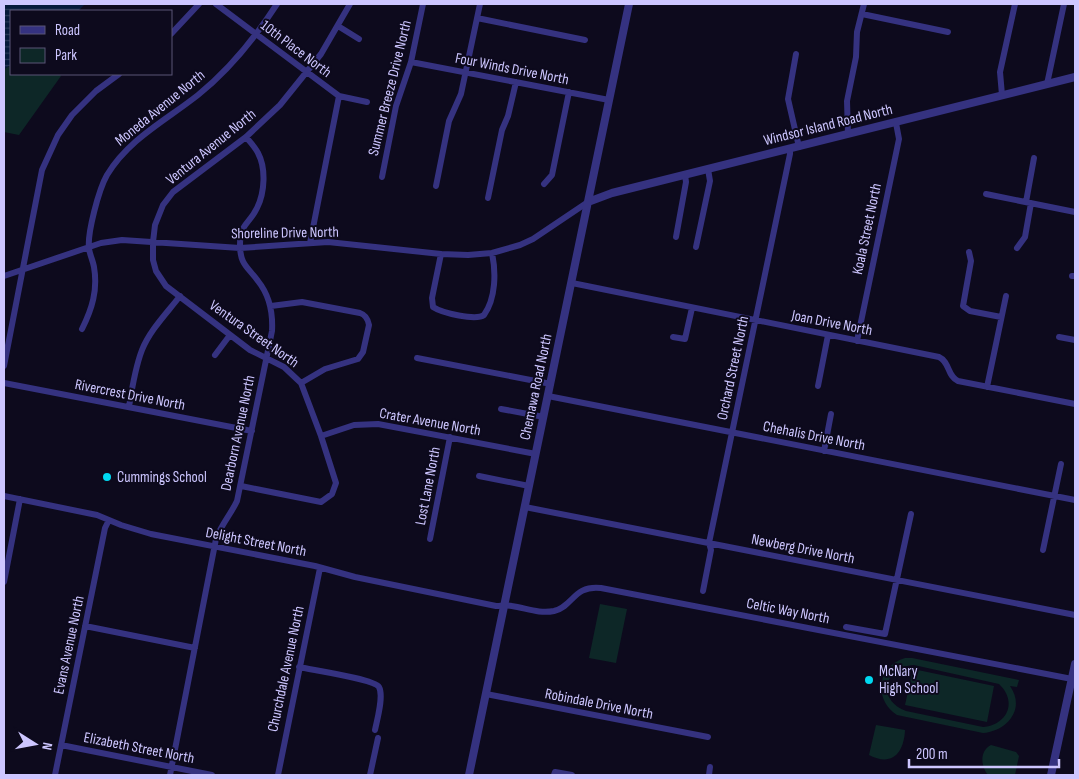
<svg xmlns="http://www.w3.org/2000/svg" width="1079" height="779" viewBox="0 0 1079 779" font-family="'Sofia Sans Condensed',sans-serif">
	<defs>
		<pattern id="water-rules" width="6" height="5" patternUnits="userSpaceOnUse" patternTransform="scale(1.25)"><rect width="6" height="5" fill="#05193b"/><path d="M0 2.5h6" fill="none" stroke="#283958"/></pattern>
	</defs>
	<rect width="100%" height="100%" fill="#0d0a1d"/>
	<path fill="#0d2727" fill-rule="evenodd" d="M11 65V74H59L61 76 19 135 4 132V69Z
		M600 604 627 609 616 663 589 658Z
		M905 658H912L1019 680 1017 687 1010 686C1026 709 1007 731 983 733L897 715C873 699 877 666 905 658ZM914 665 999 684C1018 702 1007 725 983 727L906 711C876 700 884 667 914 665Z
		M913 669 994 686 987 722 905 705Z
		M876 725 905 730C904 753 892 767 869 755Z
		M991 745 1016 752 1019 756 1015 775H988C981 767 979 751 991 745Z"/>
	<path fill="url(#water-rules)" d="M4 4H85L78 11H11V65L4 69Z"/>
	<g fill="none" stroke-linecap="round" stroke-linejoin="round">
		<path stroke="#353280" stroke-width="6" d="M216 4 339 96 367 102
			M862 14 948 32
			M477 18 585 40
			M338 26 359 39
			M171 34 199 4
			M796 54 788 99 799 147
			M411 62 609 100
			M1047 84 1064 4
			M1002 95 1000 72 1015 4
			M848 134 847 101 856 57 857 32 864 4
			M382 177 396 106 411 62 423 4
			M544 184 552 175 569 92
			M436 186 449 121 461 94 480 4
			M986 194 1075 212
			M488 198 502 130 508 116 516 82
			M1026 202 1034 158
			M676 237 686 182 685 175
			M310 243 339 96
			M696 247 710 181 708 169
			M1017 248 1025 237 1031 203
			M969 252 971 261 963 306 970 311 1001 317
			M441 254 432 298 433 307C442 313 476 321 484 315 496 298 496 272 492 253
			M4 276 101 243 122 240 240 248 328 242 441 254 468 255 492 253 520 245 533 239 588 202
			M1072 276H1075
			M572 283 939 357C950 362 947 376 958 381L1075 404
			M271 306 302 302 360 313C366 315 368 319 369 325L363 352 358 359 325 369 301 383
			M82 329C92 309 98 290 94 267 93 261 90 255 89 249 87 233 99 189 107 175 129 139 165 121 198 95 229 70 255 38 277 4
			M673 337 685 339 692 308
			M1059 337 1075 340
			M857 341 899 139 896 123
			M215 355 230 335
			M417 358 551 384
			M4 366 42 170 58 135 72 115 96 91 119 74
			M4 383 252 431
			M818 386 828 335
			M987 387 1006 296
			M548 396 1075 500
			M129 407C132 388 135 368 142 350 150 330 167 313 180 296
			M501 409 544 417
			M321 436 354 425 378 424 536 454
			M824 451 831 414
			M479 476 529 486
			M241 486 321 502 332 494 336 483 321 436 301 383 284 367 250 350 166 286 156 271 153 260V242L155 225 163 205 173 192 246 137 280 105 321 54 350 4
			M4 496 97 515 121 525 151 534 315 566 355 577 496 606C501 606 507 605 512 606 526 608 539 614 554 611 574 606 573 585 601 588L1072 679
			M525 507 1075 615
			M430 539 450 437
			M1043 550 1061 464
			M4 582 20 499
			M703 591 711 550 709 543 790 154V149
			M85 626 195 648
			M846 627 885 634 911 514
			M299 667C312 670 374 679 379 687 384 696 377 720 375 730
			M486 694 708 737
			M61 745 212 775
			M55 775 105 528 109 520
			M170 775 216 539C221 525 231 514 237 501L272 331C273 313 270 296 258 281 248 267 240 265 240 245 240 223 249 225 257 208 265 192 266 168 258 153 255 147 250 142 246 137
			M278 775 320 568
			M370 775 378 738
			M554 775 555 772 572 775
			M709 775 710 767"/>
		<path stroke="#353280" stroke-width="8" d="M588 202 612 193 1075 77
			M469 775 629 4
			M1051 775 1075 664"/>
	</g>
	<g fill="#00d9f1" stroke="#0d0a1d" stroke-width="2">
		<circle cx="107" cy="477" r="5"/>
		<circle cx="869" cy="680" r="5"/>
	</g>
	<g text-anchor="middle" dominant-baseline="central" stroke-width="4" stroke-linejoin="round" paint-order="stroke">
		<g font-size="15" fill="#cdc6ff" stroke="#0d0a1d">
			<text transform="translate(296 49) rotate(37)">10th Place North</text>
			<text transform="translate(512 69) rotate(11)">Four Winds Drive North</text>
			<text transform="translate(390 88) rotate(-76)">Summer Breeze Drive North</text>
			<text transform="translate(160 108) rotate(-39)">Moneda Avenue North</text>
			<text transform="translate(828 125) rotate(-14)">Windsor Island Road North</text>
			<text transform="translate(211 147) rotate(-39)">Ventura Avenue North</text>
			<text transform="translate(867 229) rotate(-78)">Koala Street North</text>
			<text transform="translate(285 233) rotate(-1)">Shoreline Drive North</text>
			<text transform="translate(832 323) rotate(11)">Joan Drive North</text>
			<text transform="translate(254 334) rotate(35)">Ventura Street North</text>
			<text transform="translate(733 368) rotate(-78)">Orchard Street North</text>
			<text transform="translate(536 387) rotate(-78)">Chemawa Road North</text>
			<text transform="translate(130 395) rotate(11)">Rivercrest Drive North</text>
			<text transform="translate(430 422) rotate(10)">Crater Avenue North</text>
			<text transform="translate(238 433) rotate(-78)">Dearborn Avenue North</text>
			<text transform="translate(814 436) rotate(11)">Chehalis Drive North</text>
			<text transform="translate(428 486) rotate(-79)">Lost Lane North</text>
			<text transform="translate(256 542) rotate(11)">Delight Street North</text>
			<text transform="translate(803 549) rotate(11)">Newberg Drive North</text>
			<text transform="translate(788 611) rotate(11)">Celtic Way North</text>
			<text transform="translate(69 645) rotate(-78)">Evans Avenue North</text>
			<text transform="translate(286 669) rotate(-78)">Churchdale Avenue North</text>
			<text transform="translate(599 704) rotate(11)">Robindale Drive North</text>
			<text transform="translate(139 748) rotate(11)">Elizabeth Street North</text>
		</g>
		<g font-size="15" fill="#cdc6ff" stroke="#0d0a1d" text-anchor="start">
			<text x="117" y="477">Cummings School</text>
			<text x="879" y="671">McNary<tspan x="879" dy="17">High School</tspan></text>
		</g>
	</g>
	<rect width="1079" height="779" fill="none" stroke="#cdc6ff" stroke-width="10"/>
	<rect x="10" y="10" width="162" height="65" fill="#0d0a1d" stroke="#5a5577"/>
	<rect x="20" y="26" width="25" height="8" fill="#353280" stroke="#5a5577"/>
	<text x="55" y="35" font-size="15" fill="#cdc6ff">Road</text>
	<rect x="20" y="48" width="25" height="15" fill="#0d2727" stroke="#5a5577"/>
	<text x="55" y="60" font-size="15" fill="#cdc6ff">Park</text>
	<g transform="translate(35 744) rotate(101)" stroke="#0d0a1d" stroke-width="4" paint-order="stroke">
	<path d="M0-4L9 19L0 12L-9 19Z" fill="#cdc6ff"/>
	<text y="-8" font-size="14" font-weight="bold" text-anchor="middle" fill="#cdc6ff">N</text>
	</g>
	<path d="M909 759v8h150v-8" fill="none" stroke="#cdc6ff" stroke-width="2.5"/>
	<text x="916" y="759" font-size="15" fill="#cdc6ff" stroke="#0d0a1d" stroke-width="4" paint-order="stroke">200 m</text>
</svg>
